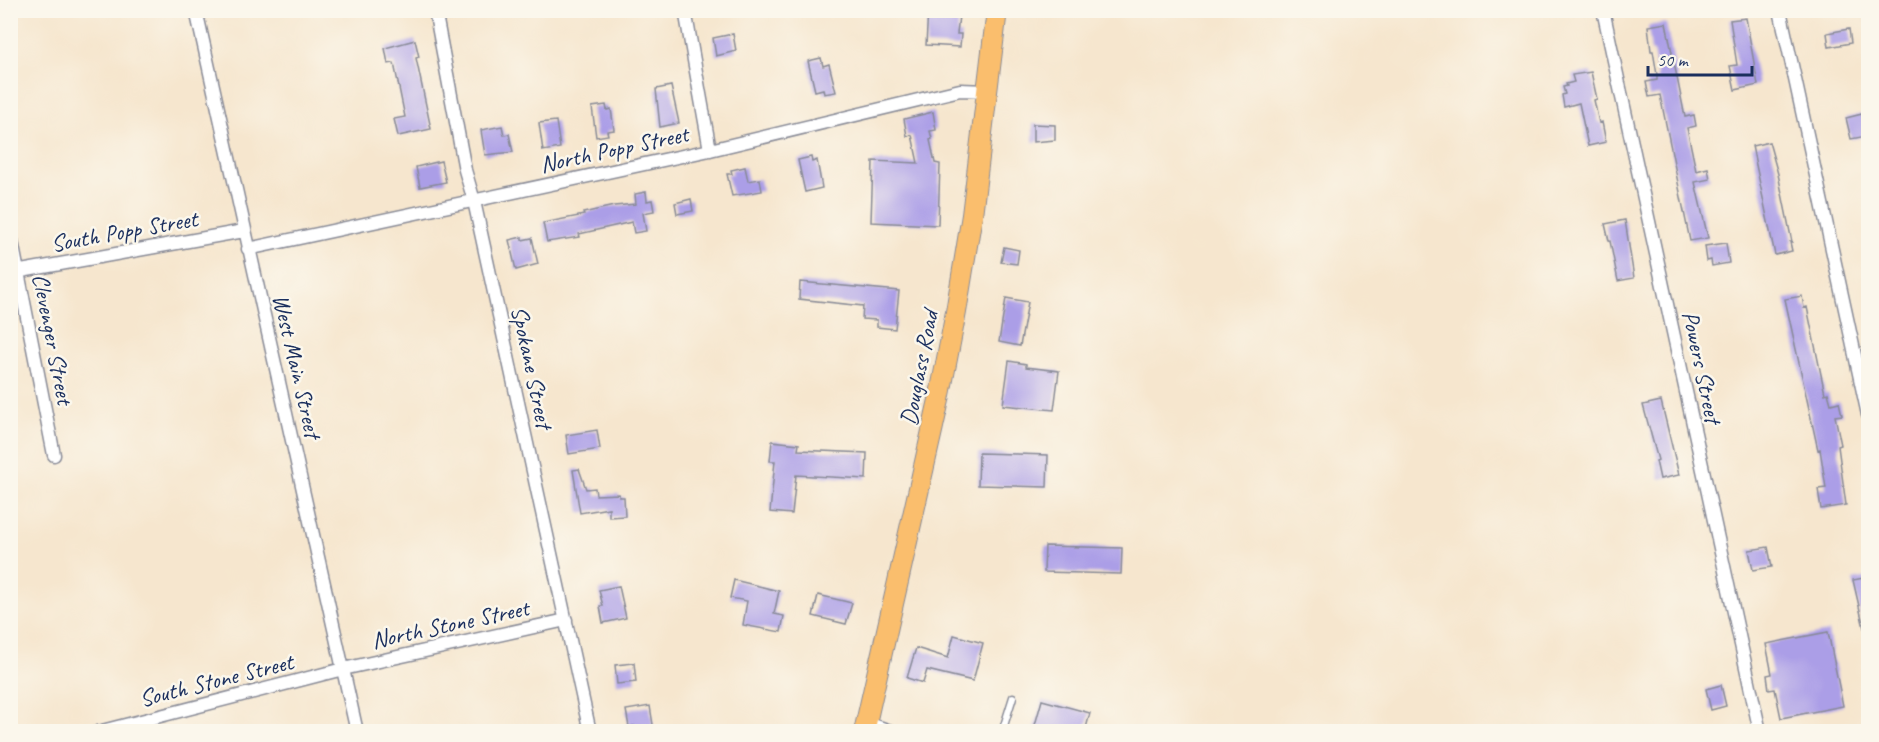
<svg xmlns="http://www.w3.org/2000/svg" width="1879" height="742" viewBox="0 0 1879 742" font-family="Caveat,sans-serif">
	<rect width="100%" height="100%" fill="#fbf7ec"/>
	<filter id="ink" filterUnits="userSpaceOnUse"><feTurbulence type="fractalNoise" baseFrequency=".0167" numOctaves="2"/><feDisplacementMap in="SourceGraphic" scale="12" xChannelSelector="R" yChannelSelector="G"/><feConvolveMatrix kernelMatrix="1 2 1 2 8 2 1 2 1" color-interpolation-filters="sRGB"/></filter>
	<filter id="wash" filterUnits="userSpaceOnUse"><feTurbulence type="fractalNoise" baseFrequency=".008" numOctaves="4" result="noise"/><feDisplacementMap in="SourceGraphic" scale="24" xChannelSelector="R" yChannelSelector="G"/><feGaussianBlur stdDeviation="1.35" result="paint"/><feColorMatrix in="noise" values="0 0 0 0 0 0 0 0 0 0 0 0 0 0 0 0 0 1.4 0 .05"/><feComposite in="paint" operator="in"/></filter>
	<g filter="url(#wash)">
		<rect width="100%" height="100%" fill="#f6e6ce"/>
		<g id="blocks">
			<path fill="#ab9ee7" d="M928 10 948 11V13L959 15 957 34H961L960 47 926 45Z
				M1746 18 1758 85 1735 90 1730 66 1737 65 1730 20Z
				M1666 23 1685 117 1694 115 1696 126 1687 128 1696 171 1708 168 1710 179 1695 182 1708 238 1690 241 1660 95 1649 97 1646 82 1657 80V75L1653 51H1651L1648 26Z
				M1849 29 1851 43 1829 47 1827 33Z
				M733 34 736 51 716 56 713 38Z
				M415 40 419 57 416 58 431 129 398 136 394 119 405 117 394 63 388 64 385 48Z
				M821 58 823 66 829 64 836 92 824 94 823 89 815 91 808 61Z
				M1591 72 1597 99 1594 100 1599 123 1602 122 1606 142 1588 146 1579 103 1564 107 1562 95 1565 94 1563 87 1567 86 1566 84 1574 82 1572 75Z
				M671 86 679 123 660 127 656 89Z
				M606 105 607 110 611 109 614 130 607 131 608 135 596 137 592 107Z
				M933 112 936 130 930 131 932 139 930 140 935 163 940 164 938 225 871 222 873 161 918 163 912 135 907 136 904 119Z
				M1862 114 1867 136 1851 139 1846 118Z
				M556 121 560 148 543 151 539 123Z
				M1033 124 1055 125V140L1033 142Z
				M502 126 504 135 509 134 513 152 485 155 481 130Z
				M1769 142 1778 174 1792 242H1790L1792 251 1775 255 1752 146Z
				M811 157 812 162 817 160 822 188 805 192 798 160Z
				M441 161 446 182 420 187 416 167Z
				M745 167 748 181 760 179 762 191 732 196 727 174H732L731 170Z
				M646 192 647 201 652 200 654 211 643 213 646 231 634 233 632 222 579 234 580 237 547 242 543 223 584 215 583 213 614 206 636 204 635 194Z
				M691 199 693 211 677 214 675 203Z
				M1625 220 1634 278 1618 281 1610 241H1609L1605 224Z
				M522 237V240L532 238 538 264 516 270 509 240Z
				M1726 243 1729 263 1712 266 1711 260 1707 261 1705 246Z
				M1004 247 1019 250 1017 264 1001 262Z
				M800 282 899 291 895 329 877 327V320L862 319 863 306 799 299Z
				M1802 296 1804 308 1807 307 1825 394 1828 393 1831 404 1839 402 1842 415 1835 416 1841 445 1838 446 1846 505 1821 509 1818 489 1826 488 1820 449 1818 450 1785 299Z
				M1006 298 1028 302 1020 346 999 342Z
				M1009 361 1026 364V367L1059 371 1054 410 1003 405Z
				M1661 401 1679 475 1660 479 1656 461 1658 460 1643 405Z
				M597 430 600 449 569 454 566 435Z
				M772 441 799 444 798 450 867 453 866 479 796 475 792 514 770 512 775 461H770Z
				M979 453 1048 455 1047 487 978 485Z
				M579 469 586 489 595 488 596 495 619 494V497H624L625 516 609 517V508L580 513 573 470Z
				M1045 546 1122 548 1121 574 1044 572Z
				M1768 547 1772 567 1753 570 1749 550Z
				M1869 577V627L1864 628 1853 580Z
				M734 580 779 591 774 614 784 616 781 632 743 625 747 601 730 598Z
				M619 586 626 618 603 623 600 606H603L599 590Z
				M818 595 852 603 846 624 813 616Z
				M1828 632 1843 706 1781 718 1775 689 1769 690 1767 675 1772 674 1766 644Z
				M954 635 983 643 973 681 927 670 923 683 907 678 916 648 948 658Z
				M634 663 636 682 617 684 615 665Z
				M1721 685 1726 706 1711 710 1706 689Z
				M1042 700 1090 713 1085 732H1033Z
				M650 706 654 731 634 732V726L629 727 626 710Z"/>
		</g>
	</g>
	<g filter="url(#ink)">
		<use href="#blocks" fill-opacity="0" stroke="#888a96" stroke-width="1.5"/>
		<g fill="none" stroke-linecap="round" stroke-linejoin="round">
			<defs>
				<path id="lane" d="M868 720 902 732
					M1002 732 1013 697"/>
				<path id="street" d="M196 10 357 732
					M435 10 465 170 474 201 590 732
					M685 10 710 150
					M1603 10 1760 732
					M1780 10 1868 415
					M10 231 54 455
					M248 249 710 150 960 90 987 91
					M10 273 244 231
					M98 732 343 669 566 620"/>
				<path id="primary" d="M864 732 939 400 956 312 972 215 997 10"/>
			</defs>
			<use href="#lane" stroke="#888a96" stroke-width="9"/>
			<use href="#street" stroke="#888a96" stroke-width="15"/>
			<use href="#primary" stroke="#888a96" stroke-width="22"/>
			<use href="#lane" stroke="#fff" stroke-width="6"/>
			<use href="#street" stroke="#fff" stroke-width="12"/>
			<use href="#primary" stroke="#fabe6d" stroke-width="20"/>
		</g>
	</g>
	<g text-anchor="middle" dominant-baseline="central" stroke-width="5" stroke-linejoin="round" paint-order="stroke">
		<g font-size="24" fill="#1b2f5e" stroke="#fbf7ec">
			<text transform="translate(614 149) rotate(-12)">North Popp Street</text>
			<text transform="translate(124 231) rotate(-10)">South Popp Street</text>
			<text transform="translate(53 339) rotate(79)">Clevenger Street</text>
			<text transform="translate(297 366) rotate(77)">West Main Street</text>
			<text transform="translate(532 367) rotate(78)">Spokane Street</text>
			<text transform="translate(1702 367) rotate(78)">Powers Street</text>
			<text transform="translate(919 368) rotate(-79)">Douglass Road</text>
			<text transform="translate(450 624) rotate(-12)">North Stone Street</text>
			<text transform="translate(216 680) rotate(-14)">South Stone Street</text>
		</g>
	</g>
	<rect width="1879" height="742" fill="none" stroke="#fbf7ec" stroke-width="36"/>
	<path d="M1648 66v9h104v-9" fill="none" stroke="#1b2f5e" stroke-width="3"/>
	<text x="1657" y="66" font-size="18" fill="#1b2f5e" stroke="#fbf7ec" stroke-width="4.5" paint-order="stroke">50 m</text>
</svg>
